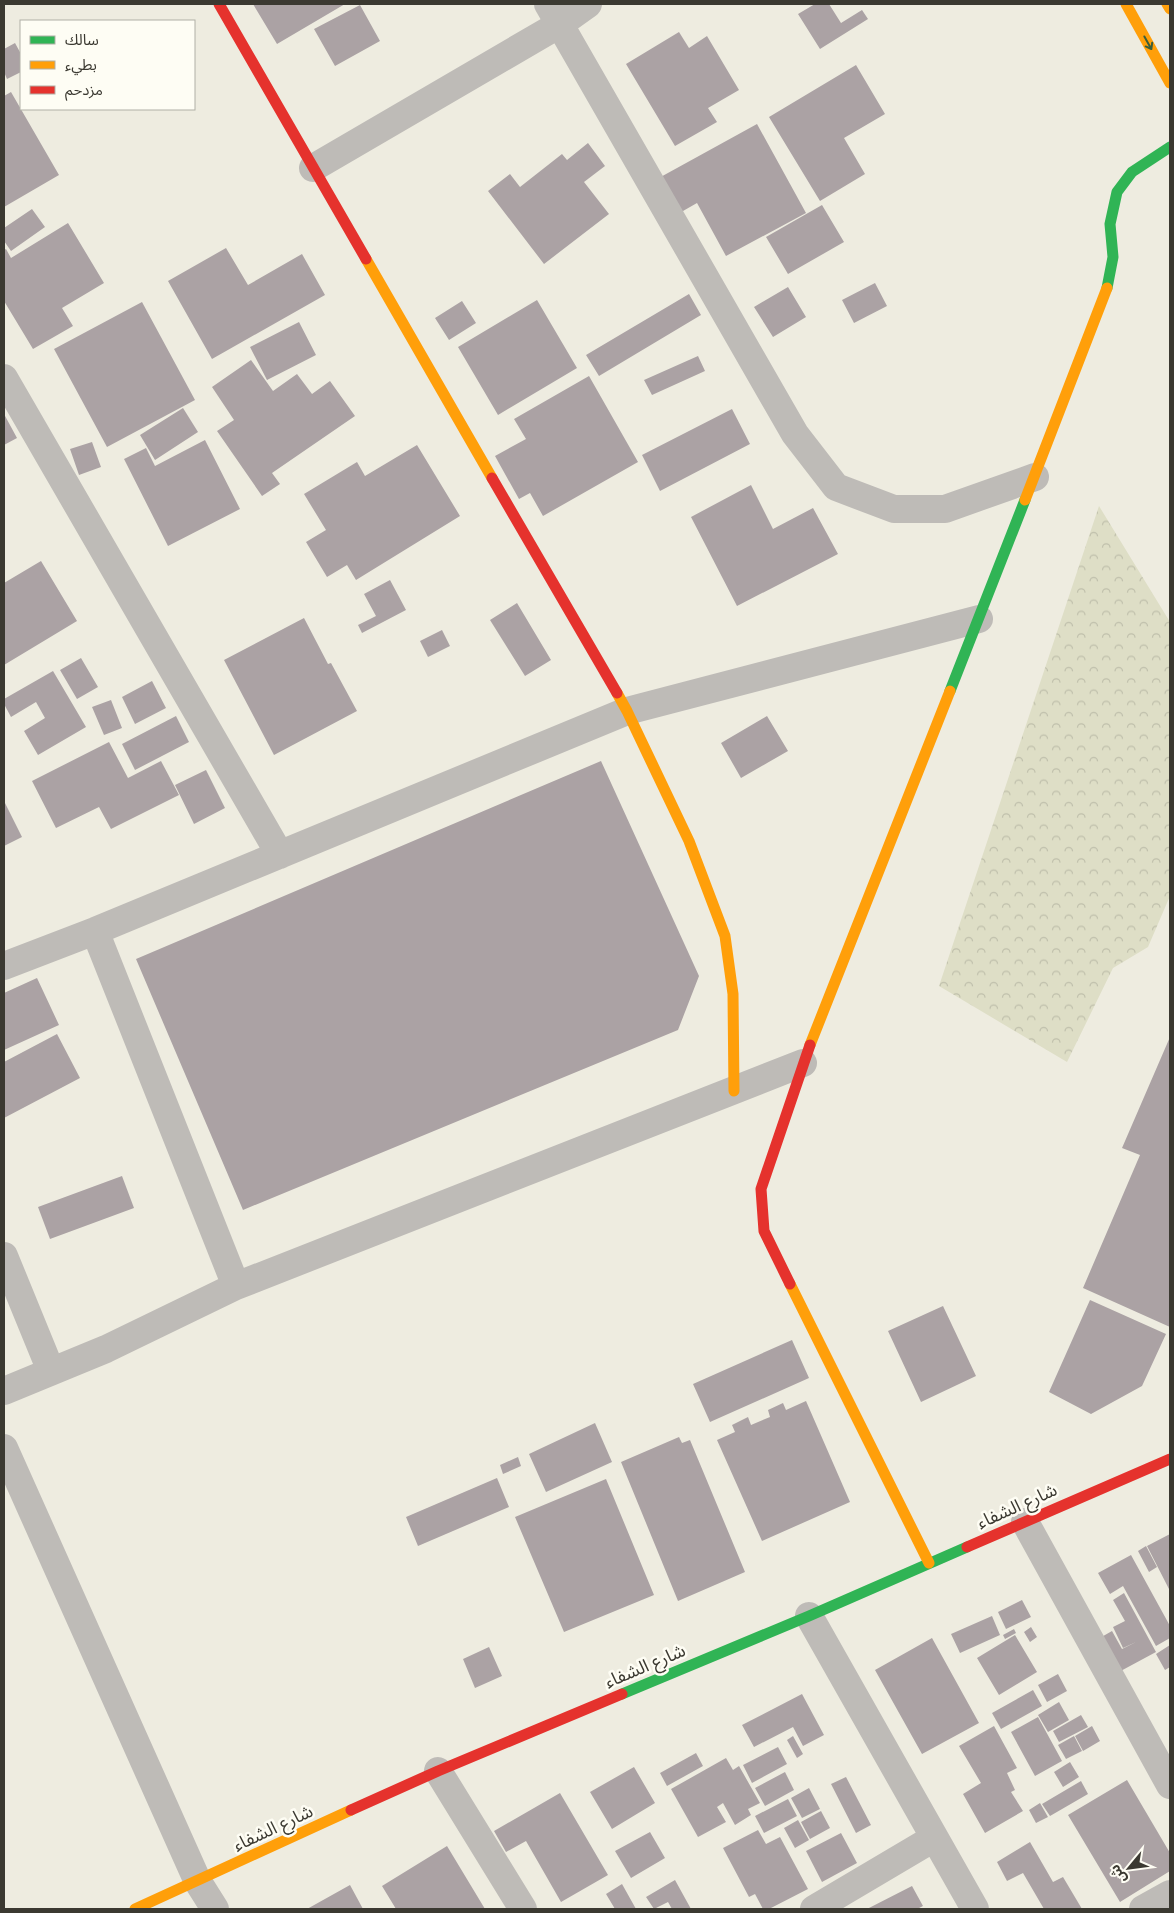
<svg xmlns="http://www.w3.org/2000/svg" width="1174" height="1913" viewBox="0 0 1174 1913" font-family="'Nunito Sans','Noto Sans Arabic',sans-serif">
	<defs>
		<pattern id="park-crowns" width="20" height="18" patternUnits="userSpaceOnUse" patternTransform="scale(1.25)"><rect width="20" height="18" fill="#dedec6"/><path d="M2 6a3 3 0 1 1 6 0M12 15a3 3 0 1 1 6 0" fill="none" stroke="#bfbfab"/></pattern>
	</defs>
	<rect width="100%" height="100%" fill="#eeece0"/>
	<path fill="url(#park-crowns)" d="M1099 506 1170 622V896L1148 947 1113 968 1067 1062 939 986Z"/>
	<path fill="#aba2a4" d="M253 4H345L277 44Z
		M815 4H829L841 23 862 10 868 19 820 49 798 14Z
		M360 5 380 41 335 66 314 29Z
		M679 32 689 48 707 36 739 90 708 108 717 122 675 146 626 64Z
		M15 43 21 54V72L7 79 4 72V49Z
		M856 65 885 114 844 138 865 174 820 201 769 117Z
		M11 92 59 175 4 207V96Z
		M757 124 806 213 726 256 697 203 676 215 657 179Z
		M588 143 605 166 584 182 609 214 544 264 488 191 510 174 520 187 562 154 567 160Z
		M822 205 844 242 788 274 766 237Z
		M32 209 45 227 11 251 4 241V228Z
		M68 223 104 283 62 308 73 326 33 349 4 301V250L6 249 11 258Z
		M226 248 248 285 302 254 325 295 212 359 168 281Z
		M875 283 887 306 854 323 842 300Z
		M788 287 806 317 773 337 754 307Z
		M689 294 701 315 599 376 586 355Z
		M537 300 577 368 498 415 458 347Z
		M462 301 476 323 449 340 435 318Z
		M142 302 195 400 107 447 54 349Z
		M299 322 316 355 267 380 250 347Z
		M698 356 705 371 652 395 644 380Z
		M251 360 273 391 297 374 312 394 330 381 355 416 272 473 280 484 262 496 217 431 234 420 212 387Z
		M589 376 638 462 543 516 530 493 519 499 495 456 526 439 514 419Z
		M183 408 198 432 155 460 140 435Z
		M732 409 750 444 660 491 642 455Z
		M4 414 17 438 4 445Z
		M205 440 240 509 168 546 124 459 146 448 155 466Z
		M92 442 101 467 79 475 70 449Z
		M417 445 460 516 356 580 347 565 327 577 306 542 326 530 304 494 357 462 365 476Z
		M751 485 773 529 813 508 838 554 737 606 691 517Z
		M41 561 77 621 4 665V583Z
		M390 580 406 610 362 633 358 625 376 616 364 594Z
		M517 603 551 660 525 676 490 620Z
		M304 618 328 664 331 663 357 711 274 755 224 660Z
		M442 630 450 646 428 657 420 641Z
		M81 658 98 687 77 699 60 670Z
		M53 671 86 727 38 755 24 731 45 718 36 702 11 717 4 704V699Z
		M152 681 166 708 135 724 122 697Z
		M111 700 122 728 104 735 92 707Z
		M176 716 189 742 135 770 122 744Z
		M767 716 788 751 741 778 721 743Z
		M109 742 128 778 161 761 179 795 111 829 99 807 56 828 32 781Z
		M601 761 699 976 678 1030 243 1210 136 959Z
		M206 770 225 808 194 824 175 785Z
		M4 801 22 837 4 846Z
		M37 978 59 1025 4 1050V993Z
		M57 1034 80 1078 4 1118V1062Z
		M1170 1037V1327L1083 1288 1140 1155 1122 1148Z
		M122 1176 134 1208 50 1239 38 1207Z
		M1090 1300 1166 1334 1142 1386 1091 1414 1049 1392Z
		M943 1306 976 1376 921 1402 888 1331Z
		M792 1340 809 1378 710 1422 693 1384Z
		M806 1401 850 1502 762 1541 717 1440 735 1432 732 1425 748 1417 751 1425 770 1417 768 1410 783 1403 786 1410Z
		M595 1423 612 1462 546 1492 529 1454Z
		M679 1437 682 1443 690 1440 745 1572 678 1601 621 1462Z
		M518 1457 521 1466 503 1474 500 1465Z
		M497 1478 509 1507 418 1546 406 1517Z
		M606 1479 654 1595 564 1632 515 1517Z
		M1170 1534V1591L1147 1546Z
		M1146 1546 1157 1567 1149 1572 1138 1551Z
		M1131 1555 1170 1626V1638L1156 1646 1123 1586 1110 1594 1098 1573Z
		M1124 1593 1156 1652 1117 1673 1098 1639 1112 1631 1122 1649 1136 1642 1123 1648 1113 1627 1125 1621 1113 1600Z
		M1022 1600 1031 1617 1006 1629 998 1612Z
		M992 1616 1000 1635 960 1653 951 1634Z
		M1031 1627 1037 1637 1030 1642 1024 1632Z
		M1014 1629 1016 1633 1005 1639 1003 1635Z
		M1015 1635 1037 1672 999 1695 977 1658Z
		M932 1638 979 1723 922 1754 875 1670Z
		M1170 1645V1667L1165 1670 1156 1654Z
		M489 1647 502 1676 475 1688 463 1659Z
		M1058 1674 1067 1691 1047 1702 1038 1685Z
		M1033 1690 1042 1706 1001 1729 992 1713Z
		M802 1694 824 1735 803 1746 793 1727 754 1747 742 1725Z
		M1059 1702 1069 1720 1048 1732 1038 1715Z
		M1081 1715 1088 1727 1059 1742 1053 1731Z
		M1038 1717 1062 1761 1035 1776 1011 1732Z
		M994 1726 1017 1768 1007 1773 1015 1790 1011 1792 1023 1811 985 1833 963 1794 981 1783 959 1746Z
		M1092 1726 1100 1741 1083 1751 1075 1736Z
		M793 1736 803 1754 797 1758 787 1740Z
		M1074 1736 1082 1751 1066 1759 1058 1745Z
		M778 1747 787 1764 752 1783 743 1765Z
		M696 1753 703 1766 667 1786 660 1773Z
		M726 1758 733 1770 739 1766 760 1803 748 1809 751 1815 735 1825 723 1803 717 1807 726 1822 698 1837 671 1789Z
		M1070 1762 1079 1777 1063 1787 1054 1772Z
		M634 1767 655 1803 612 1829 590 1792Z
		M785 1772 794 1790 765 1806 755 1788Z
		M846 1777 871 1825 856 1833 831 1784Z
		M1127 1780 1170 1853V1871L1120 1902 1068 1815Z
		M1081 1781 1088 1794 1050 1816 1042 1804Z
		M809 1788 820 1809 802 1818 791 1798Z
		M560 1793 608 1875 561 1902 526 1841 506 1852 494 1831Z
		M788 1799 797 1816 764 1833 755 1816Z
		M1040 1803 1048 1817 1036 1823 1029 1810Z
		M821 1811 830 1828 810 1839 801 1822Z
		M798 1820 809 1840 795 1848 784 1828Z
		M758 1830 766 1844 780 1837 808 1889 769 1909H763L755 1894 749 1897 723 1848Z
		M650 1832 665 1858 631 1878 615 1851Z
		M841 1833 857 1863 822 1882 806 1851Z
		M1030 1842 1053 1882 1063 1877 1082 1909H1044L1023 1873 1007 1881 997 1862Z
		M447 1846 485 1909H396L382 1886Z
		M675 1880 691 1909H672L668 1902 654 1909 646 1897Z
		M622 1884 636 1909H615L606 1894Z
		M350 1885 363 1909H307Z
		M912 1886 923 1906 917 1909H867Z"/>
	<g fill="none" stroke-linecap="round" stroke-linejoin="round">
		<path stroke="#bebbb7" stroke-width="28" d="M548 4 795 434 836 487 894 509H945L1035 477
			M313 168 560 24 588 4
			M4 378 280 855
			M95 931 236 1286
			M4 966 95 931 627 711 979 619
			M4 1256 51 1371
			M4 1391 106 1349 236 1286 803 1063
			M4 1448 198 1882 215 1909
			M1025 1522 1170 1785
			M809 1616 975 1909
			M438 1771 523 1909
			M814 1909 934 1838
			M1143 1909 1170 1894"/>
		<path stroke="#30b455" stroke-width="11" d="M1107 288 1113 257 1110 224 1117 192 1132 172 1170 147
			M950 691 1025 500
			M622 1694 809 1616 967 1547"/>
		<path stroke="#ff9f0a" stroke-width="11" d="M1126 4 1170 83
			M1167 4 1170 9
			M366 259 492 478
			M1025 500 1107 288
			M617 693 627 711 689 841 725 936 733 994 734 1091
			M810 1045 950 691
			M790 1284 929 1563
			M135 1909 351 1810"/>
		<path stroke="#e5322d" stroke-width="11" d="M219 4 366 259
			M492 478 617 693
			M790 1284 764 1231 761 1189 810 1045
			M967 1547 1170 1459
			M351 1810 438 1771 622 1694"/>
	</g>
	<defs><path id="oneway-shaft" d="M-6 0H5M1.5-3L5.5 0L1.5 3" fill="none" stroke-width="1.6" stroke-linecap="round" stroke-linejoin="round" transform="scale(1.25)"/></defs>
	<use stroke="#385e3c" href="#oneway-shaft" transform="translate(1148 43) rotate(61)"/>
	<g text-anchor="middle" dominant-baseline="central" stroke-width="5" stroke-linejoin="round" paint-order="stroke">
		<g font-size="18" fill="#3b3931" stroke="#fefdf4">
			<text transform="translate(1017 1506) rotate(-24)">شارع الشفاء</text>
			<text transform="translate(645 1666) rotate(-23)">شارع الشفاء</text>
			<text transform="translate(273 1828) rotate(-25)">شارع الشفاء</text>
		</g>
	</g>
	<rect width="1174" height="1913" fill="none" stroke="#3b3931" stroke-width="10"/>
	<rect x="20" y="20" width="175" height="90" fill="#fefdf4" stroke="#b0afa6"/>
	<rect x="30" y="36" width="25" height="8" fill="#30b455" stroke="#b0afa6"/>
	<text x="65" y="45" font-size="15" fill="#3b3931">سالك</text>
	<rect x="30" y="61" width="25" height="8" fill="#ff9f0a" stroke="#b0afa6"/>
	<text x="65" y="70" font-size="15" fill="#3b3931">بطيء</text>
	<rect x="30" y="86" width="25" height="8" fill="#e5322d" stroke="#b0afa6"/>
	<text x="65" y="95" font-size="15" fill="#3b3931">مزدحم</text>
	<g transform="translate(1129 1868) rotate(241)" stroke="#fefdf4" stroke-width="4" paint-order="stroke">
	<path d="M0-4L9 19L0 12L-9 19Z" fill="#3b3931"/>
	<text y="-8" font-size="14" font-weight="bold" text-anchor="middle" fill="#3b3931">ش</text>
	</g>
</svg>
